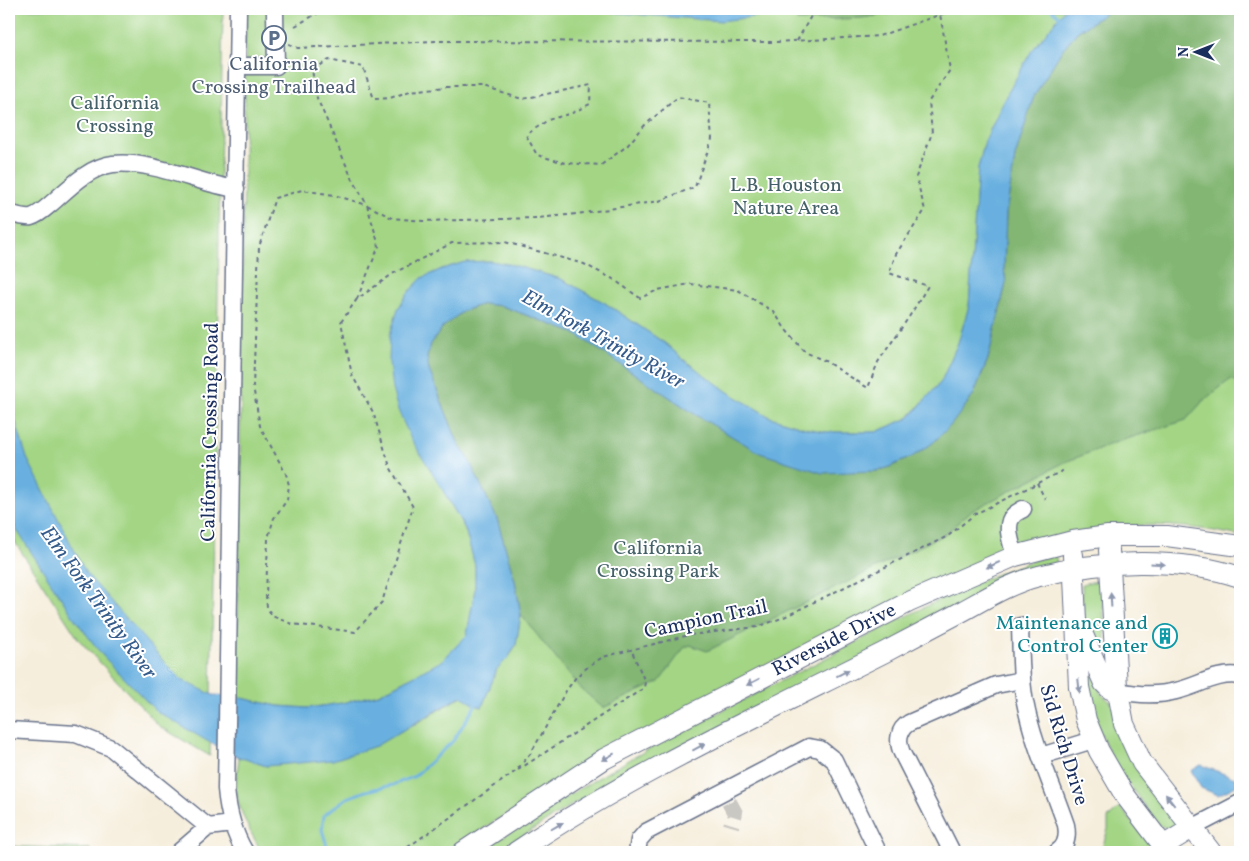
<svg xmlns="http://www.w3.org/2000/svg" width="1249" height="861" viewBox="0 0 1249 861" font-family="Vollkorn,serif">
	<rect width="100%" height="100%" fill="#fff"/>
	<filter id="ink" filterUnits="userSpaceOnUse"><feTurbulence type="fractalNoise" baseFrequency=".02" numOctaves="2"/><feDisplacementMap in="SourceGraphic" scale="10" xChannelSelector="R" yChannelSelector="G"/><feConvolveMatrix kernelMatrix="1 2 1 2 8 2 1 2 1" color-interpolation-filters="sRGB"/></filter>
	<filter id="wash" filterUnits="userSpaceOnUse"><feTurbulence type="fractalNoise" baseFrequency=".0096" numOctaves="4" result="noise"/><feDisplacementMap in="SourceGraphic" scale="20" xChannelSelector="R" yChannelSelector="G"/><feGaussianBlur stdDeviation="1.12" result="paint"/><feColorMatrix in="noise" values="0 0 0 0 0 0 0 0 0 0 0 0 0 0 0 0 0 1.4 0 .05"/><feComposite in="paint" operator="in"/></filter>
	<g filter="url(#wash)">
		<rect width="100%" height="100%" fill="#f6eedc"/>
		<path fill="#a3d584" stroke="#5f8271" d="M9 9H223L210 756 159 726 79 640 9 533Z
			M246 9H1065L1031 52 1005 98 985 141 978 168 969 306 958 343 941 382 908 418 876 432H827L805 428 770 417 728 392 684 360 666 344 605 303 561 279 513 265 491 261 465 262 442 269 422 278 407 294 398 309 390 335 440 485 465 529 475 565V589L467 635 442 661 379 694 342 703 308 708 278 706 237 697Z
			M1112 9H1240V536C1203 528 1164 523 1126 526 1096 529 1067 536 1038 540L495 821 449 852H262C251 834 236 807 236 785 236 776 238 767 239 757L266 766 412 726 462 696C469 700 474 705 482 707L497 669 509 657 516 645 521 615 696 415 912 457Z
			M1055 554 1057 562 610 787 607 783 497 852H480C545 809 611 768 681 732 727 708 775 684 822 660 897 622 974 577 1055 554Z
			M1096 581 1102 583 1107 672 1083 613 1082 584Z
			M1084 651 1101 694 1111 702 1177 823C1170 830 1166 829 1158 824L1116 767 1089 707Z
			M1120 807 1157 852H1101L1108 829V818Z
			M9 846 90 849 89 852H9Z"/>
		<path fill="#82b672" stroke="#4e7268" d="M794 9H922L862 18 797 21 792 12Z
			M1112 9H1240V384L1231 379 1203 401 1186 420 1111 444 1063 463 970 512 945 534 707 651 690 645 684 648 659 682 603 708 579 687 521 615 515 581 497 519 467 456 459 445 429 370 427 357 431 344 442 328 463 311 483 304 502 306 574 333 696 415 876 471 887 468 912 457 973 396 988 359 1006 283 1004 269 1006 213 1015 157 1034 96 1062 50 1077 32Z"/>
		<path fill="#69b0e0" stroke="#42709f" d="M597 9H794L792 12 721 21 606 12 597 11Z
			M1065 9H1112L1077 32 1062 50 1034 96 1015 157 1006 213 1004 269 1006 283 988 359 973 396 951 425 933 443 912 457 887 468 876 471 822 473 760 453 696 415 574 333 502 306 483 304 463 311 442 328 431 344 427 357 429 370 459 445 467 456 497 519 515 581 521 615 516 645 509 657 497 669 482 707C474 706 469 700 461 696L376 746 333 760 266 766 239 757 207 741 156 711 103 656 74 618 9 518V400L27 458 86 573 166 664 182 680 213 695 237 697 278 706 308 708 342 703 379 694 442 661 467 635 475 589V565L465 529 440 485 410 437 398 410 392 389 389 362 390 335 398 309 407 294 422 278 442 269 465 262 491 261 513 265 561 279 605 303 666 344 684 360 728 392 770 417 805 428 827 432H876L909 418 941 382 958 343 969 306 978 168 985 141 1005 98 1031 52Z
			M1201 765 1240 780V784L1218 795 1201 788 1191 771Z"/>
		<g fill="none" stroke-linecap="round" stroke-linejoin="round">
			<path stroke="#69b0e0" stroke-width="3" d="M1051 9 1062 19
				M329 852 322 830 324 815 347 798 366 791 393 785 415 776 453 741 475 706 476 701"/>
		</g>
	</g>
	<g filter="url(#ink)">
		<g fill="none" stroke-linecap="round" stroke-linejoin="round">
			<path stroke="#cac8c3" stroke-width="16" stroke-dasharray="16 8" stroke-linecap="butt" d="M729 802 735 813 731 826"/>
			<defs>
				<path id="minor" d="M238 9 226 789C228 812 233 832 245 852
					M237 66H276L275 13
					M9 213C16 215 23 218 31 217 39 215 47 207 53 202 70 187 89 167 113 164 152 160 197 183 236 189
					M1015 556C1012 545 1004 525 1013 516 1015 513 1020 511 1023 509
					M1020 626C1021 651 1020 677 1025 702 1033 744 1052 784 1066 825 1068 836 1067 846 1057 852
					M1118 691C1138 695 1157 696 1176 691 1199 686 1217 672 1240 676
					M9 730 76 734 111 748 208 827
					M1041 756 1093 740
					M1192 828 1240 803
					M179 852 208 827 232 824
					M637 852 639 840 646 832 809 747 820 749 834 760 878 852
					M952 852 902 753C897 742 898 729 909 723L996 685 1022 680"/>
				<g id="major">
					<path d="M1109 550 1117 687 1124 724 1142 763 1211 852"/>
					<path d="M1073 555 1079 687 1086 720 1099 751 1124 794 1168 852"/>
					<path d="M1080 628 1104 683 1110 689 1118 691"/>
					<path d="M1163 846 1192 828"/>
					<path id="s1" d="M463 852 604 759 909 602 1015 556 1073 541 1108 536H1167L1240 546"/>
					<path d="M516 852C632 774 760 715 885 652 910 639 934 626 959 613 985 599 1010 583 1039 576 1101 560 1179 557 1240 577"/>
				</g>
			</defs>
			<use href="#minor" stroke="#68728a" stroke-width="19"/>
			<use href="#major" stroke="#68728a" stroke-width="22"/>
			<path stroke="#68728a" stroke-width="2" stroke-dasharray="4 4" stroke-linecap="butt" d="M295 26 320 12 353 9
				M797 41 815 9
				M289 44 298 48 435 41 776 42 879 36 956 9
				M357 299 379 246 367 205 350 174 317 98 312 70 329 60 363 67 374 99 390 98 410 91 446 87H483L522 99 591 85 590 104 572 113 548 120 526 135 537 155 565 163 601 165 627 146 645 125 678 97 709 103 712 139 695 187 659 201 577 214 538 218 423 221 392 218 367 205 334 195 302 190 275 198 259 247 253 386 260 426 286 474 289 485 287 500 274 518 268 538 266 596 267 607 272 616 292 624 355 632 382 602 413 507 390 467 373 412 352 375 341 322 357 299 394 273 452 243 505 242 584 264 613 279 640 298 658 290 690 284 738 290 774 312 786 330 805 352 825 361 868 388 878 362 909 317 928 286 889 273 896 254 925 210 916 177 932 133 929 101 950 70 940 14
				M1037 483 1045 499
				M518 770 644 688 645 682 631 649
				M401 852 516 771 531 753 566 691 576 677 590 665 603 657 689 635 757 627 782 618 948 536 975 514 1064 470"/>
			<use href="#minor" stroke="#fff" stroke-width="16"/>
			<use href="#major" stroke="#fff" stroke-width="20"/>
		</g>
		<defs><path id="oneway-solid" d="M-6-.8H1V-3.2L6.5 0L1 3.2V.8H-6Z" transform="scale(1.25)"/></defs>
		<g fill="#8d97ae">
			<use href="#oneway-solid" transform="translate(1158 564) rotate(3)"/>
			<use href="#oneway-solid" transform="translate(993 565) rotate(156)"/>
			<use href="#oneway-solid" transform="translate(1111 600) rotate(-93)"/>
			<use href="#oneway-solid" transform="translate(843 673) rotate(-27)"/>
			<use href="#oneway-solid" transform="translate(753 682) rotate(153)"/>
			<use href="#oneway-solid" transform="translate(1079 686) rotate(84)"/>
			<use href="#oneway-solid" transform="translate(699 747) rotate(-28)"/>
			<use href="#oneway-solid" transform="translate(608 757) rotate(152)"/>
			<use href="#oneway-solid" transform="translate(1170 800) rotate(-128)"/>
			<use href="#oneway-solid" transform="translate(557 826) rotate(-30)"/>
		</g>
	</g>
	<defs>
		<symbol id="parking-ring" viewBox="-11 -11 22 22"><circle r="9.5" fill="#fff" stroke="#5c6f8a" stroke-width="1.5"/><path d="M-3.5-5.5H1a3.5 3.5 0 0 1 0 7H-1V5.5H-3.5ZM-1-3.4V-.6H.8a1.4 1.4 0 0 0 0-2.8Z" fill="#5c6f8a"/></symbol>
		<symbol id="building-ring" viewBox="-11 -11 22 22"><circle r="9.5" fill="#fff" stroke="#0f9aa8" stroke-width="1.5"/><path d="M-4-6H4V6H1V3H-1V6H-4ZM-2.5-4.3h1.7v1.8h-1.7ZM.8-4.3h1.7v1.8H.8ZM-2.5-1h1.7V.8h-1.7ZM.8-1h1.7V.8H.8Z" fill="#0f9aa8"/></symbol>
	</defs>
	<g fill-rule="evenodd">
		<use href="#parking-ring" x="260" y="24" width="28" height="28"/>
		<use href="#building-ring" x="1151" y="622" width="28" height="28"/>
	</g>
	<g text-anchor="middle" dominant-baseline="central" stroke-width="4" stroke-linejoin="round" paint-order="stroke">
		<g font-size="20" fill="#4e5e75" stroke="#fff">
			<text x="274" y="65">California<tspan x="274" dy="23">Crossing Trailhead</tspan></text>
		</g>
		<g font-size="20" fill="#446169" stroke="#fff">
			<text x="115" y="104">California<tspan x="115" dy="23">Crossing</tspan></text>
			<text x="786" y="186">L.B. Houston<tspan x="786" dy="23">Nature Area</tspan></text>
			<text x="658" y="549">California<tspan x="658" dy="23">Crossing Park</tspan></text>
		</g>
		<g font-size="20" fill="#1b2f5e" stroke="#fff">
			<text transform="translate(211 432) rotate(-89)">California Crossing Road</text>
			<text transform="translate(706 620) rotate(-12)">Campion Trail</text>
			<text stroke="none"><textPath href="#s1" startOffset="428">Riverside Drive</textPath></text>
			<text transform="translate(1063 745) rotate(73)">Sid Rich Drive</text>
		</g>
		<g font-size="20" fill="#0d838f" stroke="#fff" text-anchor="end">
			<text x="1148" y="624">Maintenance and<tspan x="1148" dy="23">Control Center</tspan></text>
		</g>
		<g font-size="21" font-style="italic" fill="#365c8c" stroke="#fff">
			<text transform="translate(603 340) rotate(29)">Elm Fork Trinity River</text>
			<text transform="translate(98 603) rotate(54)">Elm Fork Trinity River</text>
		</g>
	</g>
	<rect width="1249" height="861" fill="none" stroke="#fff" stroke-width="30"/>
	<g transform="translate(1196 52) rotate(270)" stroke="#ffffff" stroke-width="4" paint-order="stroke">
	<path d="M0-4L9 19L0 12L-9 19Z" fill="#1b2f5e"/>
	<text y="-8" font-size="14" font-weight="bold" text-anchor="middle" fill="#1b2f5e">N</text>
	</g>
</svg>
